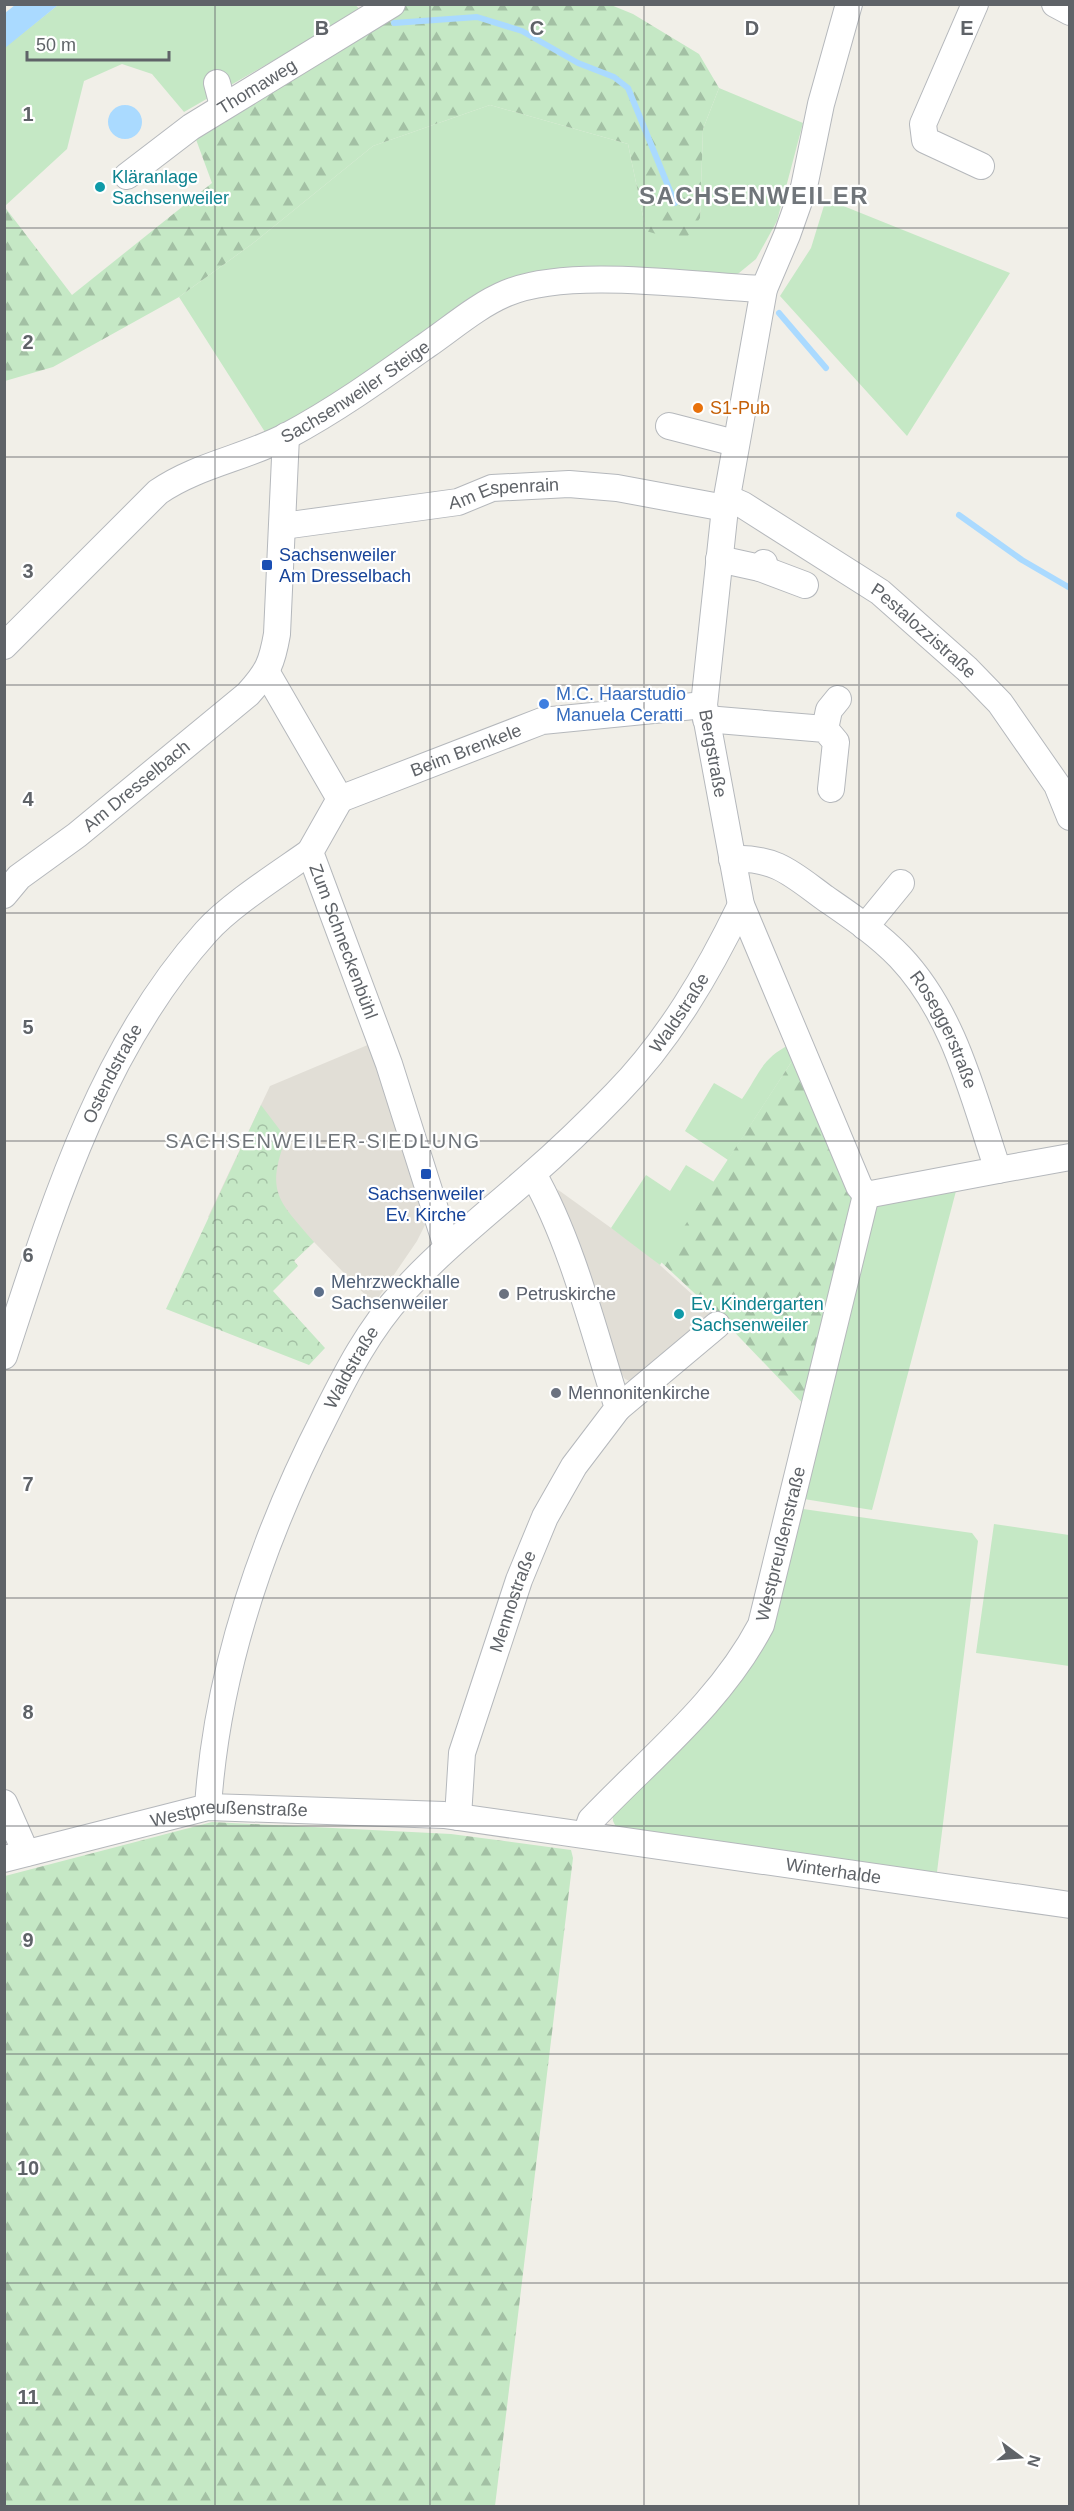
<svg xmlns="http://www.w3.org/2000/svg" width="1074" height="2511" viewBox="0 0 1074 2511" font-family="Arial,sans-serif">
	<defs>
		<pattern id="forest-firs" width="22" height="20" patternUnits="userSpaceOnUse" patternTransform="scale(1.5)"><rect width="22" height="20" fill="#c5e8c5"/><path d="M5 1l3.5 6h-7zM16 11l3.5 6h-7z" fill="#a3c0a4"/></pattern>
		<pattern id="park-crowns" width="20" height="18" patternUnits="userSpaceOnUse" patternTransform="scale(1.5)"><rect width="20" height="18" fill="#c5e8c5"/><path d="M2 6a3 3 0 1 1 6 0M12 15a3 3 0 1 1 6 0" fill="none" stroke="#a3c0a4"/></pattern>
	</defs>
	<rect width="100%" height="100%" fill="#f1efe8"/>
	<path fill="#e1ded6" d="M370 1044 428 1219 417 1241 374 1304 314 1242 294 1261 298 1266 208 1217 270 1086Z
		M557 1189 650 1256 717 1317 632 1382 625 1379 621 1373Z"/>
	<path fill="#c5e8c5" d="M354 4 361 10 184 112 152 74 122 64 84 81 67 149 5 206 4 48 58 5Z
		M719 88 803 123 777 221 756 259 739 273 727 279 540 276 322 403 265 432 179 297 252 244 373 146 490 105 628 144 646 231 700 218 703 129Z
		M826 199 1010 273 907 436 780 296 811 248Z
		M789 1045 794 1058 728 1160 685 1131 714 1083 742 1099C759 1075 761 1059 789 1045Z
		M686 1165 714 1182 660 1265 611 1228 646 1175 670 1191Z
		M956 1191 872 1510 804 1499 869 1204Z
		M796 1508 972 1533 978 1541 937 1872 761 1854 620 1835 613 1821 612 1811 752 1650Z
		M994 1524 1069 1535V1666L976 1653Z"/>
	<path fill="url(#forest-firs)" d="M367 5H611L633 14 699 54 719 88 703 129 700 218 684 242 646 231 628 144 490 105 373 146 252 244 179 297 53 367 5 381 4 206 72 295 212 183 194 134Z
		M794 1058 857 1198 810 1411 721 1318 661 1262Z
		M212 1822 451 1834 571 1850 573 1858 495 2506H5V1876Z"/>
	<path fill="url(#park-crowns)" d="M261 1105 286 1138C265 1193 279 1201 314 1242L294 1261 298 1266 273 1291 325 1348 309 1365 166 1309Z"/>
	<path fill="#aadaff" d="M15 5H58L5 48V13Z
		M108 122a17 17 0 1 1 34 0a17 17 0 1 1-34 0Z"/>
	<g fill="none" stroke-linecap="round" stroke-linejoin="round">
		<path stroke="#aadaff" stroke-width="6" d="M394 23 477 17 522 31 578 63 614 77 628 88 675 203
			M779 313 826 368
			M959 515 1022 560 1070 588"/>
		<defs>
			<g id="minor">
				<path id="s1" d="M849 4 821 104 804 187 787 235 764 289 725 508 704 705 741 905 859 1186 866 1195"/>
				<path d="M975 4 923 124 925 140 981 166"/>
				<path d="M1055 4 1070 12"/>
				<path d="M217 83 223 106"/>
				<path id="s2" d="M127 176 191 127 392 4"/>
				<path d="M669 426 735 443"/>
				<path id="s3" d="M727 498 743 505 880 592 967 669 1000 703 1057 785 1070 817"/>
				<path id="s4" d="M283 526 458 502 492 488 569 484 617 488 725 508"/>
				<path d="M719 559 760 568 764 563"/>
				<path d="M760 568 805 585"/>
				<path id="s5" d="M4 646 158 492C197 465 245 458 287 436 336 410 382 377 427 345 453 327 478 305 507 293 570 267 693 286 764 289"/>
				<path id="s6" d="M267 673 340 799 310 852 389 1064 447 1247"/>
				<path d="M706 719 825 729 836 742 831 789"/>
				<path d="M825 729 829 710 838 699"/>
				<path id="s7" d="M340 799 542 721 704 705"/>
				<path id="s8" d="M732 859C776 857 792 874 825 898 851 916 878 934 900 957 955 1015 973 1097 998 1170L866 1195"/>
				<path id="s9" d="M4 895 19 877 77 835 248 694C268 672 272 663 277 634L286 436"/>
				<path d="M865 927 901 883"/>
				<path d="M998 1170 1070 1157"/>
				<path id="s10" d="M4 1356C52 1209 100 1050 206 932 230 905 279 874 310 852"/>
				<path d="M618 1408 717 1325"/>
				<path d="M4 1803 26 1853"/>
				<path id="s11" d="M208 1807C217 1670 263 1537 325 1416 347 1372 369 1329 402 1293 441 1250 487 1214 530 1176 560 1150 589 1122 616 1094 669 1040 708 973 741 905"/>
				<path id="s12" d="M458 1817 462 1753 519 1580 545 1517 574 1466 618 1408C594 1333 572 1242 533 1174"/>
				<path id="s13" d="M586 1834 591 1820C651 1757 720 1703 761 1625L866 1195"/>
				<path id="s14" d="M4 1859 208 1807 444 1815 1070 1905"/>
			</g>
		</defs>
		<use href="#minor" stroke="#b5b8bc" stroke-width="28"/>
		<use href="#minor" stroke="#fff" stroke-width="26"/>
	</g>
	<path fill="none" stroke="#5f6368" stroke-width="1.5" stroke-opacity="0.55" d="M215 4V2506M430 4V2506M644 4V2506M859 4V2506M4 228H1070M4 457H1070M4 685H1070M4 913H1070M4 1141H1070M4 1370H1070M4 1598H1070M4 1826H1070M4 2054H1070M4 2283H1070"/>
	<g fill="#0f9aa8" stroke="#fff" stroke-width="2">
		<circle cx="100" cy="187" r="6"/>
		<circle cx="679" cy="1314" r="6"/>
	</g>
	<circle fill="#e8710a" stroke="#fff" stroke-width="2" cx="698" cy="408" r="6"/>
	<g fill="#1a4fb4" stroke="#fff" stroke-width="2">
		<rect x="261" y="559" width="12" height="12" rx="3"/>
		<rect x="420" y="1168" width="12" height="12" rx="3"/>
	</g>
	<circle fill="#3f7fe0" stroke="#fff" stroke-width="2" cx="544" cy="704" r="6"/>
	<circle fill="#5c6f8a" stroke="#fff" stroke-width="2" cx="319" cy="1292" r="6"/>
	<g fill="#6b7280" stroke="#fff" stroke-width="2">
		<circle cx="504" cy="1294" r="6"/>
		<circle cx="556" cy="1393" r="6"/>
	</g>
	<g text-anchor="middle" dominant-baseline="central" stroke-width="4.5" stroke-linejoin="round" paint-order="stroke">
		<g font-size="18" fill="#5f6368" stroke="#fff">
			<text stroke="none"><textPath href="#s2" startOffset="158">Thomaweg</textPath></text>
			<text stroke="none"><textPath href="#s5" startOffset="440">Sachsenweiler Steige</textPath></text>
			<text stroke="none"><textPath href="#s4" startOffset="224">Am Espenrain</textPath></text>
			<text stroke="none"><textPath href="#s3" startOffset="238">Pestalozzistraße</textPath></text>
			<text stroke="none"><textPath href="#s7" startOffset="135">Beim Brenkele</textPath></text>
			<text stroke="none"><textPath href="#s1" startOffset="768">Bergstraße</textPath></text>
			<text stroke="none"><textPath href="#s9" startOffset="172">Am Dresselbach</textPath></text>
			<text stroke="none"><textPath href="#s6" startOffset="302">Zum Schneckenbühl</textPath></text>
			<text stroke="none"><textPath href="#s11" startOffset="952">Waldstraße</textPath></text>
			<text stroke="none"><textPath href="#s8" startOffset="285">Roseggerstraße</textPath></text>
			<text stroke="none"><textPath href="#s10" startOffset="303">Ostendstraße</textPath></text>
			<text stroke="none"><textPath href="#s11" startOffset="466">Waldstraße</textPath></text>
			<text stroke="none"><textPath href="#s13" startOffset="358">Westpreußenstraße</textPath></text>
			<text stroke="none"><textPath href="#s12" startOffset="224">Mennostraße</textPath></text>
			<text stroke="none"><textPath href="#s14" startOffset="231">Westpreußenstraße</textPath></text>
			<text stroke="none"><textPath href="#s14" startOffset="840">Winterhalde</textPath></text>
		</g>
		<g font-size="18" fill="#0d838f" stroke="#fff" text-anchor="start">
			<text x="112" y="177">Kläranlage<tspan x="112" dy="21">Sachsenweiler</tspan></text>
			<text x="691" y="1304">Ev. Kindergarten<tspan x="691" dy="21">Sachsenweiler</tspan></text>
		</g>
		<g font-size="18" fill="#c56008" stroke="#fff" text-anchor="start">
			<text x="710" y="408">S1-Pub</text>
		</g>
		<g font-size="18" fill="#164399" stroke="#fff" text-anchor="start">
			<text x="279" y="555">Sachsenweiler<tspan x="279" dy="21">Am Dresselbach</tspan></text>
			<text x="426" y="1194" text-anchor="middle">Sachsenweiler<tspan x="426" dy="21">Ev. Kirche</tspan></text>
		</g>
		<g font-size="18" fill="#366cbe" stroke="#fff" text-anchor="start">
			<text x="556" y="694">M.C. Haarstudio<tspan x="556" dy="21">Manuela Ceratti</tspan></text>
		</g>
		<g font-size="18" fill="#4e5e75" stroke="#fff" text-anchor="start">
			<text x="331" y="1282">Mehrzweckhalle<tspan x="331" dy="21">Sachsenweiler</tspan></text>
		</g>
		<g font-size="18" fill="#5b616d" stroke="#fff" text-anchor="start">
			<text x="516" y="1294">Petruskirche</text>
			<text x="568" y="1393">Mennonitenkirche</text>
		</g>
		<g font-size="20" letter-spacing="1.5" fill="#70757a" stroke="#fff">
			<text x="323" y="1141">SACHSENWEILER-SIEDLUNG</text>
		</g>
		<g font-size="24" font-weight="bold" letter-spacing="1.5" fill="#70757a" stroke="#fff">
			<text x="754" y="195">SACHSENWEILER</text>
		</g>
	</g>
	<g font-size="20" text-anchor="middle" font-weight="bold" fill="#5f6368" stroke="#fff" stroke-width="4.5" stroke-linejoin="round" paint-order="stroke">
		<text x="322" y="35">B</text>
		<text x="537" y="35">C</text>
		<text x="752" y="35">D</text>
		<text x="967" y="35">E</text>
		<text x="28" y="121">1</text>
		<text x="28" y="349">2</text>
		<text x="28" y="578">3</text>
		<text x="28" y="806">4</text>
		<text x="28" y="1034">5</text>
		<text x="28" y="1262">6</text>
		<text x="28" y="1491">7</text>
		<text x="28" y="1719">8</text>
		<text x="28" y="1947">9</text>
		<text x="28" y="2175">10</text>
		<text x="28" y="2404">11</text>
	</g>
	<rect width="1074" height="2511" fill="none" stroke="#5f6368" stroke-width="12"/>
	<g transform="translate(1020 2457) rotate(106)" stroke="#ffffff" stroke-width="4.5" paint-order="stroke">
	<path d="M0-4.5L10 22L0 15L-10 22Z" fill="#5f6368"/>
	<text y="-9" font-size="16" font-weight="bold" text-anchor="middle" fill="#5f6368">N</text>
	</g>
	<path d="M27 51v9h142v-9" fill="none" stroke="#5f6368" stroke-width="3"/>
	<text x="36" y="51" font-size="18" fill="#5f6368" stroke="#ffffff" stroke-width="4.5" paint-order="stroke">50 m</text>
</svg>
